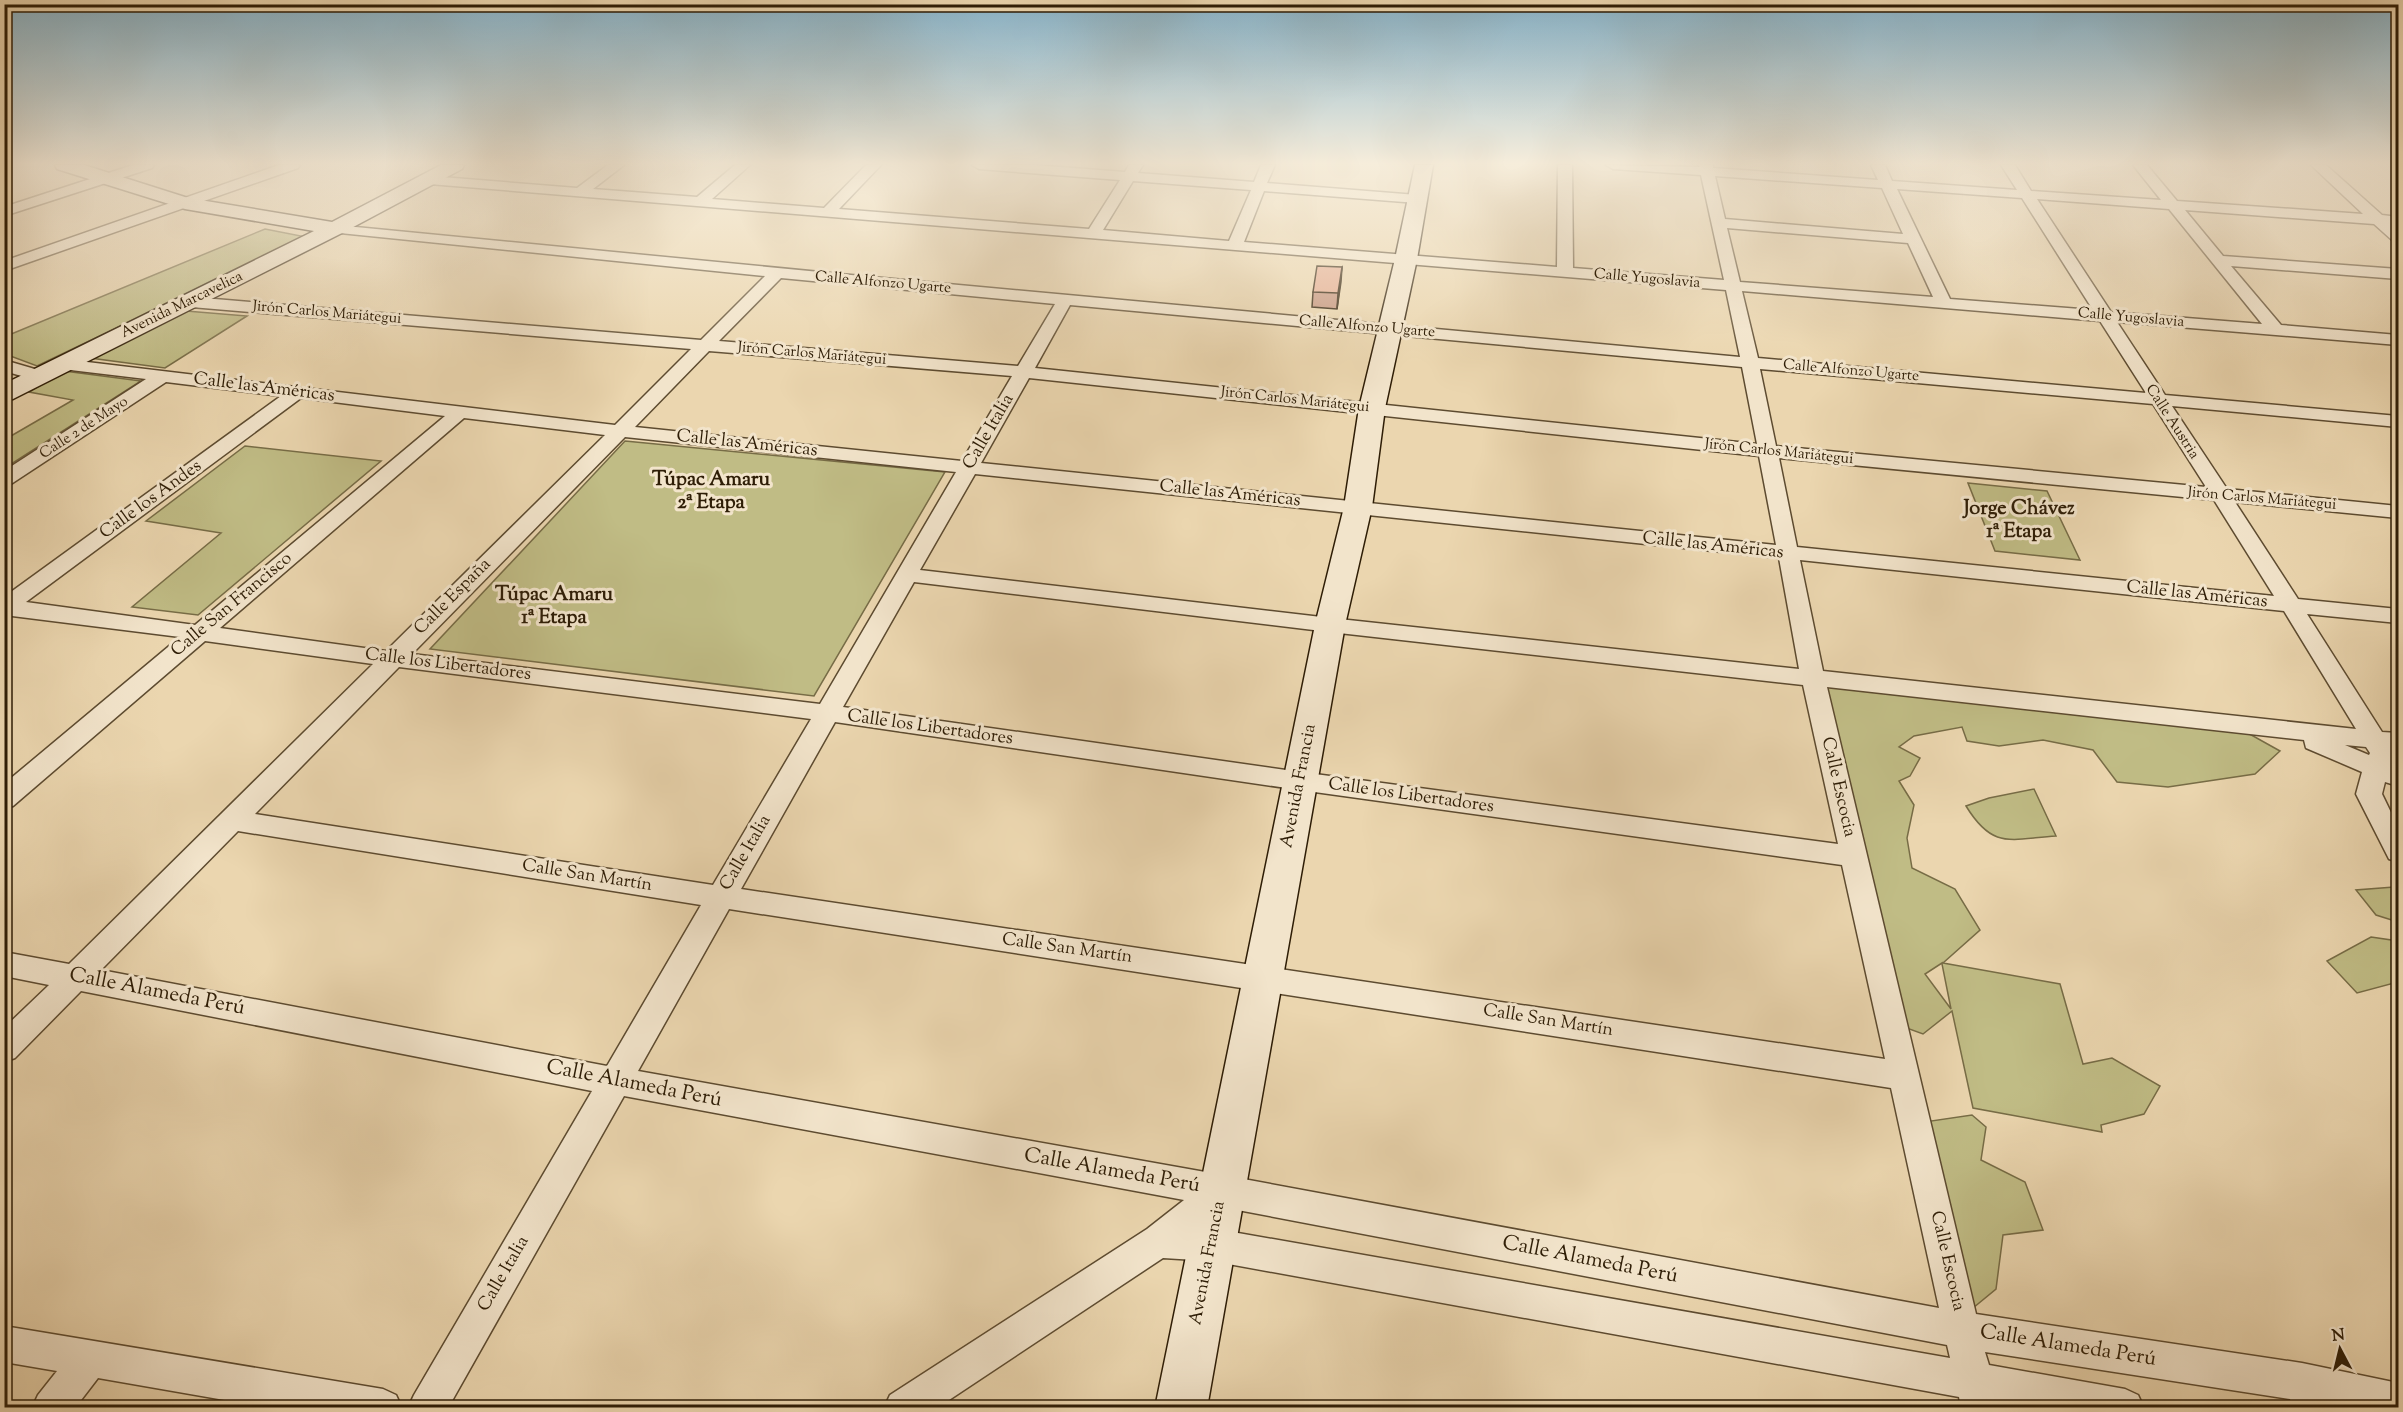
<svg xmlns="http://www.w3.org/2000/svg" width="2403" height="1412" viewBox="0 0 2403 1412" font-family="'Sorts Mill Goudy',serif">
	<rect width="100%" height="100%" fill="#ebd6af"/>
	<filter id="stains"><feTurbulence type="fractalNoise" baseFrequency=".00333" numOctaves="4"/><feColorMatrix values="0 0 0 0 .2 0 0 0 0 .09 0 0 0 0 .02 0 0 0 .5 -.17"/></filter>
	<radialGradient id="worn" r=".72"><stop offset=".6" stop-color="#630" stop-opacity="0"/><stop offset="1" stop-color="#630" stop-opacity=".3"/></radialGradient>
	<path fill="#c0bc85" stroke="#776c46" stroke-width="1.5" fill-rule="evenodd" d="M265 229 306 237 37 366 5 354 4 337Z
		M186 311 247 316 165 368 90 358Z
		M64 371 141 381 5 468 4 440 73 400 29 392Z
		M625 441 945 472 814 696 430 649Z
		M245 446 381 461 198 615 132 607 221 533 146 521Z
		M1968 483 2047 491 2080 560 1995 551Z
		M1813 678 2246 732 2280 751 2255 774 2168 787 2117 782 2093 750 2043 740 1999 746 1967 741 1962 727 1914 736 1899 747 1920 758 1910 776 1899 781 1914 805 1907 838 1912 868 1955 889 1980 930 1943 963 2060 984 2083 1064 2112 1058 2160 1086 2144 1114 2101 1125 2102 1132 1973 1108 1952 1011 1923 1034 1901 1026ZM1942 963V964L1951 1009 1925 974Z
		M2034 789 2056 836C2010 839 1993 850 1966 806L1989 798Z
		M2394 887 2398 889V922L2376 915 2356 890Z
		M2371 937 2398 941V982L2357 993 2327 961Z
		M1972 1115 1986 1127 1981 1160 2025 1182 2043 1230 2003 1235 1996 1289 1973 1308 1924 1122Z"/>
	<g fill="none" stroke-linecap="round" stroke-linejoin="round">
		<defs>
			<path id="street" d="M133 165H154L152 168 4 216V207Z
				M279 165H300L298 168 4 271V261Z
				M608 165H624L593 189 697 197 735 165H750L712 199 824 208 866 165H881L839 209 1089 229 1120 180 979 169 972 165H1034L1125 172 1129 165H1143L1138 173 1254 182 1261 165H1275L1267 183 1417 195 1424 199 1417 203 1264 191 1244 242 1557 267 1558 165H1572L1573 268 1724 280 1701 175 1613 169 1606 165 1700 167 1699 165H1713V168L1878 180 1871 165H1885L1892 181 2017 190 2001 165H2015L2031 191 2161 200 2133 165H2147L2177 201 2363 214 2311 165H2326L2382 215 2398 217V225H2392L2398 231V242L2393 241 2374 224 2185 210 2223 256 2398 269V279L2231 266 2281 325 2398 335V345L2117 322 2165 395 2398 416V427L2172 406 2227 489 2398 506V518L2235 502 2298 599 2398 609V623L2307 614 2382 732 2398 733V751L2393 750 2394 753 2391 764 2398 767V786L2385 782 2382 794 2398 827V862L2389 859 2356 794 2362 772 2306 748 2304 740 1827 687 1976 1314 2302 1363 2398 1383V1408H2293L2290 1399 1985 1352 1989 1365 2125 1389 2138 1395 2144 1408H2019L1998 1404 1999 1408H1961L1959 1397 1212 1261 1163 1258 937 1408H884L890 1395 1147 1229 1184 1200 624 1096 448 1408H408L414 1395 592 1091 81 991 15 1058 4 1062V1028L49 985 4 976V952L69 964 373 664 205 641 13 806 4 808V784L180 637 4 615V597L281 396 166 382 11 484 4 486V471L146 379 62 369 56 368 53 364 56 360 62 359 615 425 691 349 191 307 183 302 191 297 701 340 765 276 330 232 328 229 330 226 335 225 851 275 1740 357 1726 290 429 184 422 180 429 176 577 188ZM1715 176 1882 188 1903 234 1725 219ZM1133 181 1251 190 1229 241 1103 230ZM1897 189 2022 198 2093 310 1950 299ZM2037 199 2169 209 2262 324 2111 312ZM1727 228 1908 243 1933 297 1740 282ZM781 278 1055 304 1018 366 719 341ZM1742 291 2100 321 2146 393 1758 358ZM1070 305 1742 367 1757 444 1035 368ZM709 351 1012 376 962 461 635 427ZM1760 369 2153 404 2206 487 1776 446ZM1029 378 1759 456 1776 545 981 463ZM301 398 445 416 195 625 26 602ZM464 418 605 435 386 651 220 628ZM625 437 956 472 820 704 412 654ZM1779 458 2214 500 2274 596 1797 547ZM975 474 1779 558 1799 669 1330 618 920 570ZM1800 560 2284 611 2356 729 1823 671ZM914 582 1330 632 1803 685 1838 844 1300 772 843 707ZM399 667 811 719 713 885 255 814ZM835 722 1300 790 1842 865 1885 1059 741 889ZM2345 745 2366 747 2370 753 2369 755ZM238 831 701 905 607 1066 101 970ZM729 909 1891 1088 1939 1308 1222 1175 638 1071ZM1227 1208 1947 1345 1950 1358 1204 1227Z
				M4 360 45 372 48 376 45 380 39 381 4 371Z
				M4 1326 383 1389 396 1395 402 1408H270L98 1378 75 1408H32L38 1395 57 1371 4 1362Z"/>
			<path id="secondary" d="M55 165H84L188 198 332 222 441 165H464L462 169 342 233 13 399 4 401V384L314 231 185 209 57 169Z
				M1415 165H1433L1417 259 1385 408 1372 507 1345 625 1207 1408H1155L1315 625 1344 507 1359 408 1395 259Z"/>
		</defs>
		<use href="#street" stroke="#5d4b30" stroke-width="3"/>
		<use href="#secondary" stroke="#2e1d06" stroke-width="3"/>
		<use href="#street" fill="#f2e4cb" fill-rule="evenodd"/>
		<use href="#secondary" fill="#f2e4cb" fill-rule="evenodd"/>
	</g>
	<path fill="#c4947d" stroke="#2e1d06" stroke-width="1.5" d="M1342 267 1337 309 1312 307 1313 292Z"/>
	<path fill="#a07866" stroke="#2e1d06" stroke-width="1.5" d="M1342 267 1341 282 1337 309 1338 293Z"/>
	<path fill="#e4ac91" stroke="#2e1d06" stroke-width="1.5" d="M1317 266 1342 267 1338 293 1313 292Z"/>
	<linearGradient id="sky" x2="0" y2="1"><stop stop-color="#88b6ce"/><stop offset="0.45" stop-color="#f6eddb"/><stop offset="1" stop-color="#f6eddb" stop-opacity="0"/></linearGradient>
	<rect width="2403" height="363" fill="url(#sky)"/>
	<g text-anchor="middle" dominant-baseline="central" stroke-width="6" stroke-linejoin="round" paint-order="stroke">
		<g font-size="15" fill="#2e1d06" stroke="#f2e4cb">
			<text transform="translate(1647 279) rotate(5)">Calle Yugoslavia</text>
			<text transform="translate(883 283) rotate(5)">Calle Alfonzo Ugarte</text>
			<text transform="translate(182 305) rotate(-26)">Avenida Marcavelica</text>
			<text transform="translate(327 313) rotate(5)">Jirón Carlos Mariátegui</text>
			<text transform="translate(2131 318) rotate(5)">Calle Yugoslavia</text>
			<text transform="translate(1367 327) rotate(5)">Calle Alfonzo Ugarte</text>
			<text transform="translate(812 354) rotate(5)">Jirón Carlos Mariátegui</text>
			<text transform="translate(1851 371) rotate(5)">Calle Alfonzo Ugarte</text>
			<text transform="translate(1295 400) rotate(6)">Jirón Carlos Mariátegui</text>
			<text transform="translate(2172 422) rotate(57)">Calle Austria</text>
			<text transform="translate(84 428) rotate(-33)">Calle 2 de Mayo</text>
			<text transform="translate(1779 452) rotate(6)">Jirón Carlos Mariátegui</text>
			<text transform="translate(2262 499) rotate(5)">Jirón Carlos Mariátegui</text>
		</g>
		<g font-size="18" fill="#2e1d06" stroke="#f2e4cb">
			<text transform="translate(264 388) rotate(7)">Calle las Américas</text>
			<text transform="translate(989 432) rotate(-60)">Calle Italia</text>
			<text transform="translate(747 444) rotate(6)">Calle las Américas</text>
			<text transform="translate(1230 494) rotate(6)">Calle las Américas</text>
			<text transform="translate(151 500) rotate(-36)">Calle los Andes</text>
			<text transform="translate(1713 546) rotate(6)">Calle las Américas</text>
			<text transform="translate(2197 595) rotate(6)">Calle las Américas</text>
			<text transform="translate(453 597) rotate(-45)">Calle España</text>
			<text transform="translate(232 605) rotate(-40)">Calle San Francisco</text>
			<text transform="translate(448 665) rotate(7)">Calle los Libertadores</text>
			<text transform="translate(930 728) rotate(8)">Calle los Libertadores</text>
			<text transform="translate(1299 786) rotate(-79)">Avenida Francia</text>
			<text transform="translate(1838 787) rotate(77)">Calle Escocia</text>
			<text transform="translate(1411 796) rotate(8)">Calle los Libertadores</text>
			<text transform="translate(746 853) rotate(-60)">Calle Italia</text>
			<text transform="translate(587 876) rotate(9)">Calle San Martín</text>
			<text transform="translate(1067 949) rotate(8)">Calle San Martín</text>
			<text transform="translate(1548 1021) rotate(9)">Calle San Martín</text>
			<text transform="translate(1947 1261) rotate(77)">Calle Escocia</text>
			<text transform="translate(1208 1263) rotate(-79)">Avenida Francia</text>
			<text transform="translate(504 1274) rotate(-60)">Calle Italia</text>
		</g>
		<g font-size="20" font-weight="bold" fill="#2e1d06" stroke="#f2e4cb">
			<text x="711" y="480">Túpac Amaru<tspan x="711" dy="23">2ª Etapa</tspan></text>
			<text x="2019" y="509">Jorge Chávez<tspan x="2019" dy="23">1ª Etapa</tspan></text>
			<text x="554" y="595">Túpac Amaru<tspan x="554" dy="23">1ª Etapa</tspan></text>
		</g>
		<g font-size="21" fill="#2e1d06" stroke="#f2e4cb">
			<text transform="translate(157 992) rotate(11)">Calle Alameda Perú</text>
			<text transform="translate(634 1084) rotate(11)">Calle Alameda Perú</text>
			<text transform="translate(1112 1171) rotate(10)">Calle Alameda Perú</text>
			<text transform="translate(1590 1260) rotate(11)">Calle Alameda Perú</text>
			<text transform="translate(2068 1346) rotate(9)">Calle Alameda Perú</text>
		</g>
	</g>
	<rect width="2403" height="1412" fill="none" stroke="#ebd6af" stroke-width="24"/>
	<rect x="6" y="6" width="2391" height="1400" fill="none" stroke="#2e1d06" stroke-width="3"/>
	<rect x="12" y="12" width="2379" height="1388" fill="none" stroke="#2e1d06" stroke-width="1.5"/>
	<g transform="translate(2340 1349) rotate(353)" stroke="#f2e4cb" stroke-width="4.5" paint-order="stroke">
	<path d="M0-4.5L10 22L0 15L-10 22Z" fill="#2e1d06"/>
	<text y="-9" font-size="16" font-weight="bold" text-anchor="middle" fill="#2e1d06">N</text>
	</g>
	<rect width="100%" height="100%" filter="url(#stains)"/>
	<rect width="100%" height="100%" fill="url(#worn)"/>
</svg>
